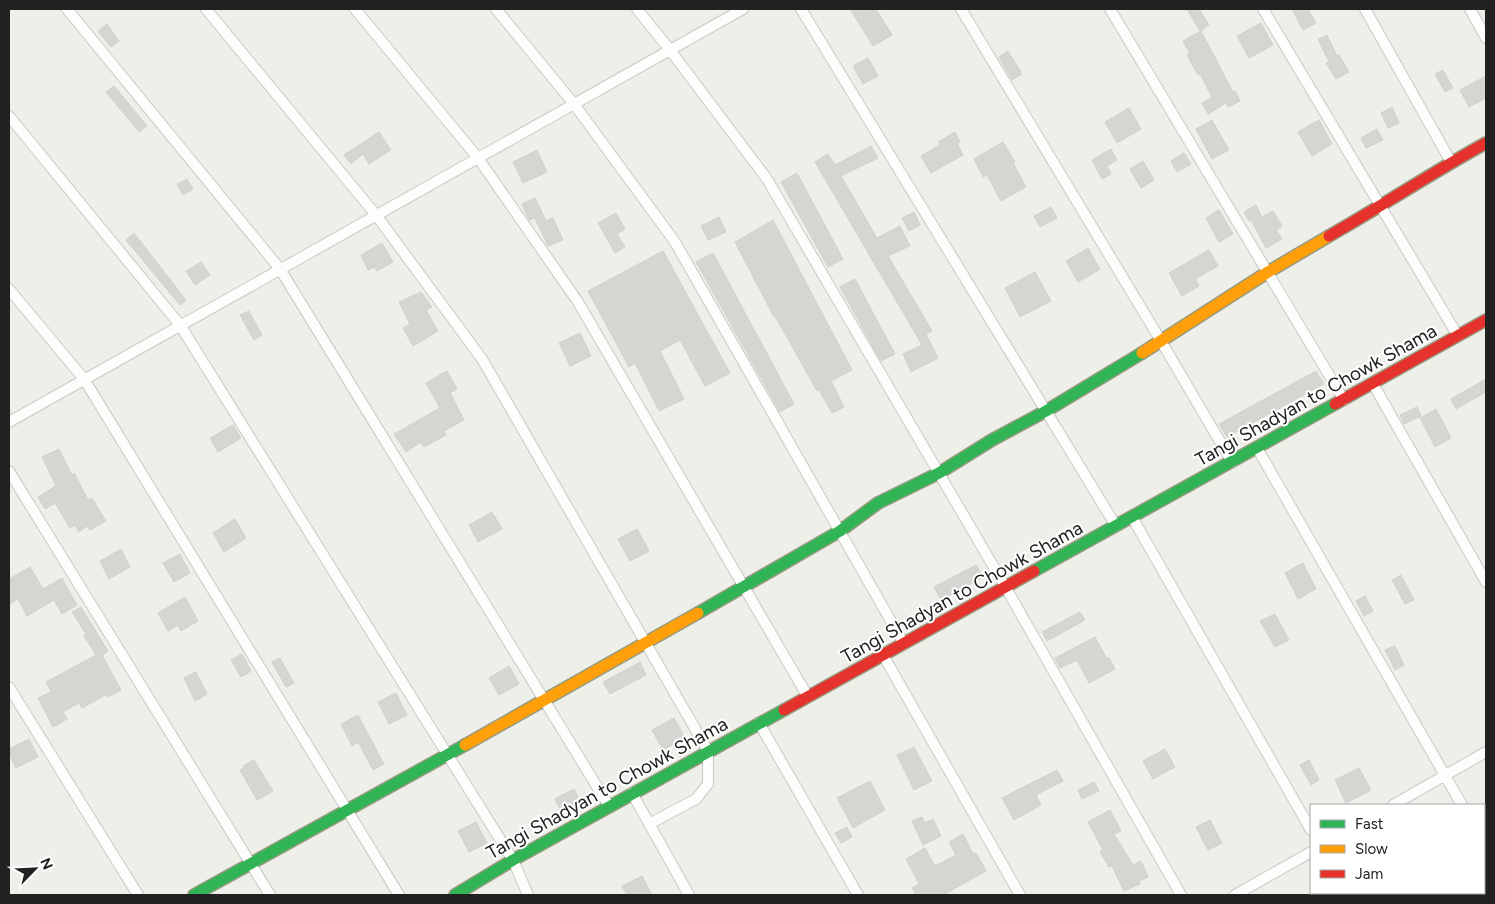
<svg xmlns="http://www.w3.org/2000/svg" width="1495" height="904" viewBox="0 0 1495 904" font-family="Figtree,sans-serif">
	<rect width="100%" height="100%" fill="#efefea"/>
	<path fill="#d6d5d1" stroke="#d3d0cb" d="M850 9H876L892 35 873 46Z
		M1187 9H1199L1209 25 1200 31Z
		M1292 9H1308L1316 23 1303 30Z
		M1261 23 1273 45 1249 58 1237 36Z
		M107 24 119 41 111 47 98 31Z
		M1201 31 1233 92 1235 91 1240 101 1228 107 1226 103 1208 114 1202 103 1212 97 1200 74 1198 75 1187 55 1190 54 1183 41Z
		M1327 35 1337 56 1339 55 1349 72 1336 79 1326 63 1329 62 1318 39Z
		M1008 51 1022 74 1012 80 999 57Z
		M868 58 878 76 863 84 853 66Z
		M1443 70 1453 88 1445 92 1435 74Z
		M1486 76V98L1469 107 1460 90Z
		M114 86 147 126 139 132 106 92Z
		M1392 107 1399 123 1388 128 1381 113Z
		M1129 108 1141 129 1117 143 1105 122Z
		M1212 120 1229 150 1212 159 1196 129Z
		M1319 120 1332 144 1312 156 1298 132Z
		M1377 129 1383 140 1366 148 1361 138Z
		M379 132 391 150 369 164 363 154 351 164 344 155Z
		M955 132 960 142 957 143 963 155 931 173 921 156 940 145 938 142Z
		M1003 142 1015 162 1013 163 1026 187 1001 201 987 175 983 177 974 159Z
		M871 146 878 158 841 176 877 238 900 226 910 246 888 256 932 331 926 334 938 358 911 372 903 354 922 345 815 162 828 154 835 165Z
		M1111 149 1117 160 1107 166 1111 174 1102 179 1092 160Z
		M537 150 547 172 523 183 513 162Z
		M1184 153 1191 164 1177 172 1171 161Z
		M1143 161 1154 180 1141 188 1130 169Z
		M797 173 843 259 828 267 781 182Z
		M187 179 193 189 183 195 177 184Z
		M535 198 546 221 553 218 563 240 548 246 535 218 529 220 522 204Z
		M1256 205 1262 217 1273 211 1282 226 1276 230 1282 239 1266 248 1251 220 1249 221 1244 212Z
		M1051 207 1057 218 1040 227 1034 216Z
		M1219 210 1233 234 1219 242 1206 218Z
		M914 212 920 225 909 231 902 218Z
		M616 213 625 229 617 234 625 247 615 253 598 223Z
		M719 217 726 232 708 240 701 226Z
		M773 220 852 370 831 381 844 407 832 413 819 390 817 391 775 316 774 317 735 242Z
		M134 233 186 300 180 305 126 240Z
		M382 243 393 262 377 271 374 267 368 270 361 255Z
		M1088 248 1100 269 1078 282 1066 261Z
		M1209 250 1218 266 1195 279 1199 286 1182 296 1169 273Z
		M663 251 730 373 705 386 680 340 660 351 684 399 659 411 635 363 629 367 588 291Z
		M713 253 794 404 780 412 696 262Z
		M201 262 210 275 195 285 186 271Z
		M1035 272 1051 301 1020 317 1005 288Z
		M855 279 895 354 881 361 840 287Z
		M421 292 432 307 426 310 438 331 413 346 403 328 410 324 399 302Z
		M249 311 262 335 254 340 240 315Z
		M580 333 591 356 570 366 559 343Z
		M447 371 457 389 450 393 464 420 444 431 446 435 424 447 421 442 406 452 394 434 440 408 426 383Z
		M1316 371 1324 384 1227 437 1219 424Z
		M1486 379V392L1456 409 1451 399Z
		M1417 407 1421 416 1404 424 1400 415Z
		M1436 409 1451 438 1435 447 1420 418Z
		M233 425 241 438 218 452 210 438Z
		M59 449 72 475 74 473 88 500 92 498 106 521 90 530 87 526 79 532 75 525 70 528 55 503 45 509 38 497 56 486 42 457Z
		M492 512 502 529 478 542 469 525Z
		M235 519 246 538 224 552 213 533Z
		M637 529 649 551 630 561 618 539Z
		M121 549 130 567 109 579 100 561Z
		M180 554 190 573 174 582 163 563Z
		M1303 563 1316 589 1298 599 1285 573Z
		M976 565 983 577 941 600 934 587Z
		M30 567 43 589 62 578 77 605 62 614 54 600 27 616 18 599 9 604V579Z
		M1401 575 1414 600 1405 604 1392 580Z
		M1365 596 1373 611 1364 616 1356 601Z
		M185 597 198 621 181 631 178 625 168 631 158 613Z
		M81 607 108 651 102 655 121 690 108 697 107 694 82 708 79 703 63 712 67 719 53 727 38 698 51 692 46 682 96 655 84 636 86 634 72 612Z
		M1080 612 1085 620 1047 641 1042 632Z
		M1275 614 1289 640 1275 647 1260 621Z
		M1095 637 1107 659 1109 658 1115 669 1089 683 1077 660 1060 668 1055 658Z
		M1395 646 1404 665 1395 670 1385 650Z
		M242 654 251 671 241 677 231 660Z
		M280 658 294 683 286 687 272 662Z
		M640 662 646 675 610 694 603 682Z
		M509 666 519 684 499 695 489 678Z
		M196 672 207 694 195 701 184 678Z
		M396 693 407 715 389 724 378 702Z
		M358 715 384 764 373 770 358 742 352 746 341 724Z
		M674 718 685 738 663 750 652 730Z
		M29 739 38 757 16 768 9 753V749Z
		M914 747 932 781 914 790 897 755Z
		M1165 749 1175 767 1153 779 1143 761Z
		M254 760 273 791 257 800 240 770 244 768 243 766Z
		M1309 760 1319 780 1311 785 1300 765Z
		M1359 768 1371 790 1346 803 1335 780Z
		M1057 770 1063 781 1036 795 1041 805 1014 820 1002 798Z
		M870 781 885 810 853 828 837 798Z
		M1094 782 1099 791 1082 799 1078 790Z
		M574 789 580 801 561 811 555 799Z
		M1110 810 1121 831 1114 834 1133 865 1141 861 1148 877 1139 881 1140 884 1124 891 1112 866 1109 867 1100 852 1103 850 1088 822Z
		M922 817 925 823 933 819 941 836 923 845 912 821Z
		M1210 820 1222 843 1208 850 1196 827Z
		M476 822 487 843 469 852 458 831Z
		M847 827 852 837 841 843 835 833Z
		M963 834 973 854 976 853 986 871 943 895H916L912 888 919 884 906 859 925 848 935 866 956 855 949 842Z
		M642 876 652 895H627L622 886Z"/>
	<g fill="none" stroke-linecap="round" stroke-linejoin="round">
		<defs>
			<path id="street" d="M67 9 280 269 609 806
				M206 9 376 215 482 359 708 751V784L696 799 649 824
				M355 9 478 158 578 302 808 697
				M496 9 574 104 675 242 904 644
				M637 9 670 50 767 179 1006 588 1181 895
				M801 9 1116 526
				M961 9 1161 341 1232 462
				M1110 9 1344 400
				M1263 9 1458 336
				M1365 9 1451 162
				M1470 9 1486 38
				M9 116 180 325 513 860 528 895
				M9 289 84 379 399 895
				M1373 384 1486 582
				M9 422 743 9
				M1257 448 1462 805
				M9 471 270 895
				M1132 517 1311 830
				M883 655 1020 895
				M9 687 138 895
				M759 723 858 895
				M632 793 689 895
				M1393 805 1486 752
				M1484 842 1486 847
				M1347 893 1349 895
				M1235 895 1311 852"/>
			<path id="fast" d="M1034 571 1335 404
				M698 613 840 531 878 503 939 473 992 440 1046 411 1142 353
				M194 895 465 745
				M455 895 513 860 784 710"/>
			<path id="slow" d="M1142 353 1268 272 1329 236
				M465 745 698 613"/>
			<path id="jam" d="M1329 236C1382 206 1433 172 1486 143
				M1335 404 1486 320
				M784 710 1034 571"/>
		</defs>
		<use href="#street" stroke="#c8c8c6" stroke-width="12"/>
		<use href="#fast" stroke="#969b80" stroke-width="14"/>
		<use href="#slow" stroke="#969b80" stroke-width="14"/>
		<use href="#jam" stroke="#969b80" stroke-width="14"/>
		<use href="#street" stroke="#fdfdfc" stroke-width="10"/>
		<use href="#fast" stroke="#30b455" stroke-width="11"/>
		<use href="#slow" stroke="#ff9f0a" stroke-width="11"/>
		<use href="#jam" stroke="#e5322d" stroke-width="11"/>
	</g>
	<g text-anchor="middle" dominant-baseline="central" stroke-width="4" stroke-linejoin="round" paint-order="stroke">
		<g font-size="19" fill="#212121" stroke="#fff">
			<text transform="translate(1316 395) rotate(-29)">Tangi Shadyan to Chowk Shama</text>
			<text transform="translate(962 592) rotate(-29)">Tangi Shadyan to Chowk Shama</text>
			<text transform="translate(607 788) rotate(-29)">Tangi Shadyan to Chowk Shama</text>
		</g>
	</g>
	<rect width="1495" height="904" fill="none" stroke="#212121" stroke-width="20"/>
	<rect x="1310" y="804" width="175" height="90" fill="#ffffff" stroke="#a6a6a6"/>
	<rect x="1320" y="820" width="25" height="8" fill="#30b455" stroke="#a6a6a6"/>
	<text x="1355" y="829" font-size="15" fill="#212121">Fast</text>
	<rect x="1320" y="845" width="25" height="8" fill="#ff9f0a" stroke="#a6a6a6"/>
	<text x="1355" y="854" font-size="15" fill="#212121">Slow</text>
	<rect x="1320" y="870" width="25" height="8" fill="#e5322d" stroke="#a6a6a6"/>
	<text x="1355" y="879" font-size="15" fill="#212121">Jam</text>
	<g transform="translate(35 869) rotate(66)" stroke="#ffffff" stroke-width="4" paint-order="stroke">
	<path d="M0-4L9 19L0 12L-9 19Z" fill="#212121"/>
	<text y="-8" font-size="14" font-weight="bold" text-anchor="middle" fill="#212121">N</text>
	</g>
</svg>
